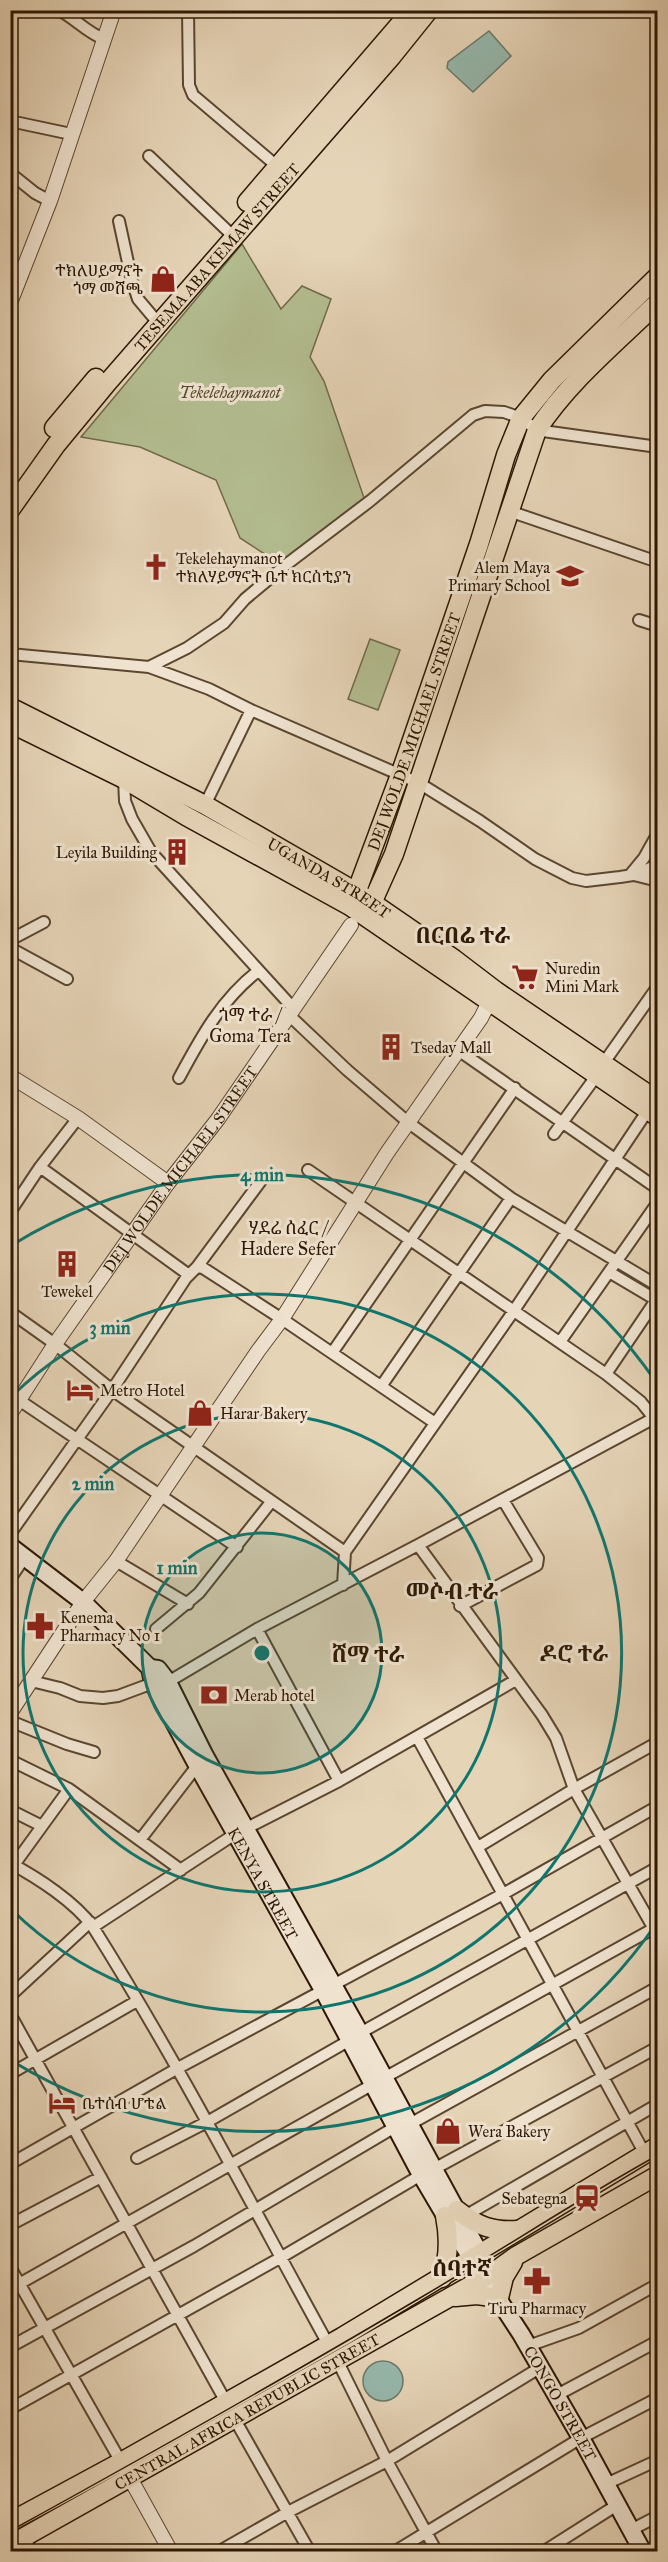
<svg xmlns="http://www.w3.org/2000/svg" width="668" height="2562" viewBox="0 0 668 2562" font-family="'IM FELL Great Primer','Noto Serif Ethiopic',serif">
	<rect width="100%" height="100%" fill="#e6d4b7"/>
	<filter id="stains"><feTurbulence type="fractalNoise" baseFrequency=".00333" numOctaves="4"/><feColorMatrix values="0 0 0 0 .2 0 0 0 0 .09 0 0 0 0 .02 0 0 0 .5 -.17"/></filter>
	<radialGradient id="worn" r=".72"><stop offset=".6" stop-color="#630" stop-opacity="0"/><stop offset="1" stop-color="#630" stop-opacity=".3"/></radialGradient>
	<path fill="#b3bd90" stroke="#706a4a" stroke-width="1.5" d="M242 244 281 309 302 286 331 299 310 357 324 381 364 498 280 564 240 538 216 480 140 447 81 437Z
		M370 639 400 650 378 710 348 699Z"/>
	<path fill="#96b8ad" stroke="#6c7869" stroke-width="1.5" d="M489 31 511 56 473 92 447 68 448 62Z
		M363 2381a20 20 0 1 1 40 0a20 20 0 1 1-40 0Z"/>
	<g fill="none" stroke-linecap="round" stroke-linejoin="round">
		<defs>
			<path id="minor" d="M59 10C76 19 86 32 104 39
				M188 10 189 85 193 95 278 167
				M10 121 71 134
				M149 156 233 236
				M10 173 35 193 50 201
				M119 221 132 281 138 299 159 324
				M10 269 22 275
				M509 511 658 562
				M639 620 658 626
				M10 654 149 667 209 689 251 710 419 783 480 821 535 859 572 878 586 881 620 877 633 875 658 865
				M149 667 187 648 224 623 245 599 287 564 370 501 473 415 485 411 504 412 521 418 537 430 543 431 658 447
				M124 779 125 801 132 819 151 852 294 1009
				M205 805 251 710
				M630 875 644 858 658 833
				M634 875 658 881
				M10 940 44 922
				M10 948 67 979
				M290 1016 347 1070 409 1123 511 1198 658 1286
				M458 1050 658 1189
				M603 1064 658 986
				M179 1078C201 1037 221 1000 258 971
				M554 1134 597 1075
				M40 1167 189 1275
				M308 1170 606 1374 641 1402 657 1422
				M10 1212 40 1167 78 1118
				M197 1267 263 1178
				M609 1272 658 1301
				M10 1312 55 1344 112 1390 345 1552 513 1312 648 1110
				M560 1342 658 1202
				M332 1353 515 1088
				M606 1374 656 1300
				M382 1385 511 1198
				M10 1394 237 1547
				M10 1534 112 1390 186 1278 197 1267 203 1268 282 1319 435 1423
				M418 1545 542 1715 556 1738 574 1789 658 1936
				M116 1561 188 1604
				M10 1579 25 1557
				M343 1585 345 1552
				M460 1606 537 1565 538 1558 503 1500
				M156 1629 199 1593 271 1502
				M257 1629 339 1781
				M31 1681 60 1688 80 1696 103 1698 118 1696 153 1683
				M168 1682 257 1629 418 1545 658 1416
				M10 1721 67 1744 94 1752
				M417 1737 645 2154
				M10 1760 69 1789 181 1870
				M10 1810 42 1826
				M140 1840 200 1762
				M478 1847 574 1789 658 1742
				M10 1863C38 1878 75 1902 93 1927 178 2062 251 2204 328 2344
				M11 1869 69 1789
				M93 1927 235 1834 339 1781 516 1680
				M10 1996 90 1922
				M10 2014 226 2402
				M360 2033 658 1867
				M10 2074 137 2001
				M410 2124 658 1987
				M137 2158 207 2122 350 2040
				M10 2164 178 2068 503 1894 658 1806
				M434 2169 658 2047
				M465 2216 658 2104
				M10 2225 101 2177
				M10 2267 121 2462
				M10 2289 384 2078 658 1926
				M528 2346 579 2328 658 2284
				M10 2347 194 2246 395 2127
				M337 2360 387 2461 437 2552
				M557 2395 658 2341
				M10 2409 280 2258 421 2175
				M234 2418 310 2552
				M606 2484 658 2460
				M631 2530 658 2516
				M24 2538 32 2552
				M218 2552 288 2512 387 2461 541 2367
				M394 2552 581 2438 658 2398
				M543 2552 617 2505"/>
			<g id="tertiary">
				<path d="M10 303 50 201 114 10"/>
				<path d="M10 1076 78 1118 168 1183"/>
				<path id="s1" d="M10 1414 55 1344 168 1183 218 1119 351 925"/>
				<path d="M10 1713 83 1602 116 1561 258 1351 282 1319 387 1153 481 1018 489 1002"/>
				<path d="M125 2469 171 2552"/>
			</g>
			<g id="secondary">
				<path id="s2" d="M10 1546 83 1602 150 1668 153 1683 197 1765 323 1990 421 2175 457 2236 521 2334 581 2438 643 2552"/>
				<path d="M150 1668 158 1669 168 1682 205 1756 360 2033 485 2263"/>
			</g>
			<g id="primary">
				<path d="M247 202 412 10"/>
				<path d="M54 428 96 378"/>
				<path id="s3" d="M10 510 56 445 108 382 392 56 429 10"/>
				<path id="s4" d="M10 707 205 805 358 893 454 959 496 991 658 1101"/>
				<path d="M10 723 124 779 186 816 350 906 658 1117"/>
				<path id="s5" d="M353 901 400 775 479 544 506 455 521 418 552 380 658 276"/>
				<path d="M368 912 394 854 537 430C569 381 616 343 658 302"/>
				<path d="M457 2210C477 2226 493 2232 518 2230"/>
				<path d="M442 2278C449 2258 449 2236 445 2216"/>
				<path d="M455 2297 477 2295 499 2298 504 2277 513 2262"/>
				<path d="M10 2522 121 2462 342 2337 658 2146"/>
				<path id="s6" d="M10 2545 491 2274 516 2256 658 2175"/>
			</g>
		</defs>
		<use href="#minor" stroke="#5b4630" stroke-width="14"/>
		<use href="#tertiary" stroke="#5b4630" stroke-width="16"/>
		<use href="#secondary" stroke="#2d1703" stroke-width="20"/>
		<use href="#primary" stroke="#2d1703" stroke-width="21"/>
		<use href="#minor" stroke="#efe3d0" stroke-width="10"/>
		<use href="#tertiary" stroke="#efe3d0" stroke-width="14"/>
		<use href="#secondary" stroke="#efe3d0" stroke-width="16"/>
		<use href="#primary" stroke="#e6d4b7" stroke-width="18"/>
		<path stroke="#2d1703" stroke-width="1.5" d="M10 2531C148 2455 285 2378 420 2298 500 2251 577 2200 658 2155"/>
	</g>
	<circle cx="262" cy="1653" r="120" fill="#0f766e" fill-opacity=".12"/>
	<g fill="none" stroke="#0f766e" stroke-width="3">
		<circle cx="262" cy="1653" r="120"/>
		<circle cx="262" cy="1653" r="239"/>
		<path d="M13 1395A359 359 0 1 1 13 1911"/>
		<path d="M656 1924A478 478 0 0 1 12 2061M12 1245A478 478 0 0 1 656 1382"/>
	</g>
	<defs>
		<symbol id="shop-bare" viewBox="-9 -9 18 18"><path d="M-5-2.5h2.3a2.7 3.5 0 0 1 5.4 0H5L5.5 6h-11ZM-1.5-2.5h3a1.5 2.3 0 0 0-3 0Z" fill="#8f2418" stroke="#efe3d0" stroke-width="2.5" paint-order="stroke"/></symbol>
		<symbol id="church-bare" viewBox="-9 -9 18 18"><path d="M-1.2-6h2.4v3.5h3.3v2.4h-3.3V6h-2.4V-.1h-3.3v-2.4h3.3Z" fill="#8f2418" stroke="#efe3d0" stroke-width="2.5" paint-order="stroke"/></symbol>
		<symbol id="school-bare" viewBox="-9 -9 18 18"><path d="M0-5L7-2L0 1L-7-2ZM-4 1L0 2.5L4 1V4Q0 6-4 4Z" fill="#8f2418" stroke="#efe3d0" stroke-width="2.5" paint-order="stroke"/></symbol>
		<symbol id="building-bare" viewBox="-9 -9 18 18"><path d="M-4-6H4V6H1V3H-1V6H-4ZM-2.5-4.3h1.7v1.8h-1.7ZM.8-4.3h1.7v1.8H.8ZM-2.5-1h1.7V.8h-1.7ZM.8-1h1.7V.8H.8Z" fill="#8f2418" stroke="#efe3d0" stroke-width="2.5" paint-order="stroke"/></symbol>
		<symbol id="supermarket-bare" viewBox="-9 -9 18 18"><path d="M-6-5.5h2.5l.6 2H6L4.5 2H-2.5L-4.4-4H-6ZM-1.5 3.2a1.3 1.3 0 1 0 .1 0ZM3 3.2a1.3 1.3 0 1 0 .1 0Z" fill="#8f2418" stroke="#efe3d0" stroke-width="2.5" paint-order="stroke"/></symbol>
		<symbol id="hotel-bare" viewBox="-9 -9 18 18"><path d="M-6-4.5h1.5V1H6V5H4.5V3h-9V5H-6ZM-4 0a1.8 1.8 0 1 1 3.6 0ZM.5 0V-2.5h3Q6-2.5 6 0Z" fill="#8f2418" stroke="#efe3d0" stroke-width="2.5" paint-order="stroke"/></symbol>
		<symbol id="pharmacy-bare" viewBox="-9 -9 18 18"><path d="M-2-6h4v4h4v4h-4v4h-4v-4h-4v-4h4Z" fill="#8f2418" stroke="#efe3d0" stroke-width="2.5" paint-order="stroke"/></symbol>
		<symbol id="bank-bare" viewBox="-9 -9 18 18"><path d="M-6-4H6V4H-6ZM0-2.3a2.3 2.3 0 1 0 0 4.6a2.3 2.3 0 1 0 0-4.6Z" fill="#8f2418" stroke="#efe3d0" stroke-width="2.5" paint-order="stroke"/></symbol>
		<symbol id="station-bare" viewBox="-9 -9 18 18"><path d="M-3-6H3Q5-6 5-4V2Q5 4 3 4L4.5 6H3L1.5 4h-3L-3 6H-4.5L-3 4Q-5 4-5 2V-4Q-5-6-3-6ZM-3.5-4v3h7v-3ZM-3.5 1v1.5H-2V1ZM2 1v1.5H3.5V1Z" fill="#8f2418" stroke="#efe3d0" stroke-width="2.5" paint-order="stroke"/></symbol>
	</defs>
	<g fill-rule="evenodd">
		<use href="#shop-bare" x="144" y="260" width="38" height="38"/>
		<use href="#church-bare" x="137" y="548" width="38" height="38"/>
		<use href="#school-bare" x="551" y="557" width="38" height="38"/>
		<use href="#building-bare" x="158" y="833" width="38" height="38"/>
		<use href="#supermarket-bare" x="506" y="958" width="38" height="38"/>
		<use href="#building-bare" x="372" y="1028" width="38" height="38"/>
		<use href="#building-bare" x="48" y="1245" width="38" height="38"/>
		<use href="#hotel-bare" x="61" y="1371" width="38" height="38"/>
		<use href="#shop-bare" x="181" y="1394" width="38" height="38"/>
		<use href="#pharmacy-bare" x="21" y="1607" width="38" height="38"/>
		<use href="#bank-bare" x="195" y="1676" width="38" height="38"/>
		<use href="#hotel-bare" x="43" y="2084" width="38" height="38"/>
		<use href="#shop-bare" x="429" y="2112" width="38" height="38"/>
		<use href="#station-bare" x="568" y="2179" width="38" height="38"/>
		<use href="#pharmacy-bare" x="518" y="2262" width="38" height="38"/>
	</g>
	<g text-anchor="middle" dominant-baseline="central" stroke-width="6" stroke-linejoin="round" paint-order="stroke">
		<g font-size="16" fill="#2d1703" stroke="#efe3d0">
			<text stroke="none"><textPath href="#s3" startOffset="327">TESEMA ABA KEMAW STREET</textPath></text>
			<text stroke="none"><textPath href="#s5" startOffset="180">DEJ WOLDE MICHAEL STREET</textPath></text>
			<text stroke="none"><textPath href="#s4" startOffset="362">UGANDA STREET</textPath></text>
			<text stroke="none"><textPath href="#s1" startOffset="298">DEJ WOLDE MICHAEL STREET</textPath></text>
			<text stroke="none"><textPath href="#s2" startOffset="430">KENYA STREET</textPath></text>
			<text stroke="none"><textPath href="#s2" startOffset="1029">CONGO STREET</textPath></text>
			<text stroke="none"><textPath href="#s6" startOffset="272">CENTRAL AFRICA REPUBLIC STREET</textPath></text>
		</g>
		<g font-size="16" fill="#2d1703" stroke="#efe3d0" text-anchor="start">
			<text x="143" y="270" text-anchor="end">ተክለሀይማኖት<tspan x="143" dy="18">ጎማ መሸጫ</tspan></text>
			<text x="176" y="558">Tekelehaymanot<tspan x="176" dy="18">ተክለሃይማኖት ቤተ ክርስቲያን</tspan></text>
			<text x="550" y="567" text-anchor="end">Alem Maya<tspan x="550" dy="18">Primary School</tspan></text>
			<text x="157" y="852" text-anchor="end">Leyila Building</text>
			<text x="545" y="968">Nuredin<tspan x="545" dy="18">Mini Mark</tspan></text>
			<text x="411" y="1047">Tseday Mall</text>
			<text x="67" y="1291" text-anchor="middle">Tewekel</text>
			<text x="100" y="1390">Metro Hotel</text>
			<text x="220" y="1413">Harar Bakery</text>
			<text x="60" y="1617">Kenema<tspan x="60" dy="18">Pharmacy No 1</tspan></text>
			<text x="234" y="1695">Merab hotel</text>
			<text x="82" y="2103">ቤተሰብ ሆቴል</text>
			<text x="468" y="2131">Wera Bakery</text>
			<text x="567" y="2198" text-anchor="end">Sebategna</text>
			<text x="537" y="2308" text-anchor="middle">Tiru Pharmacy</text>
		</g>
		<g font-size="16" font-style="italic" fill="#55492d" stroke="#efe3d0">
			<text x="230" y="392">Tekelehaymanot</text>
		</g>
		<g font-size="18" fill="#2d1703" stroke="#efe3d0">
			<text x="250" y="1015">ጎማ ተራ /<tspan x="250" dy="21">Goma Tera</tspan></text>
			<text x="288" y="1228">ሃደሬ ሰፈር /<tspan x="288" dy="21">Hadere Sefer</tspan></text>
		</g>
		<g font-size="22" font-weight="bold" fill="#2d1703" stroke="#efe3d0">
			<text x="463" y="935">በርበሬ ተራ</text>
			<text x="452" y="1591">መሶብ ተራ</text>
			<text x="574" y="1653">ዶሮ ተራ</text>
			<text x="368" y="1654">ሸማ ተራ</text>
			<text x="462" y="2268">ሰባተኛ</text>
		</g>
	</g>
	<circle cx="262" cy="1653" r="9" fill="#0f766e" stroke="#efe3d0" stroke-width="3"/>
	<g font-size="18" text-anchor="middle" font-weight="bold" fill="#0f766e" stroke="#efe3d0" stroke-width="6" stroke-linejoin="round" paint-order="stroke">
		<text x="262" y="1181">4 min</text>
		<text x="110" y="1334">3 min</text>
		<text x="93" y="1490">2 min</text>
		<text x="177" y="1574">1 min</text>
	</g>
	<rect width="668" height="2562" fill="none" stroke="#e6d4b7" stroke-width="36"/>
	<rect x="12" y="12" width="644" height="2538" fill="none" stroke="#2d1703" stroke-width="3"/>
	<rect x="18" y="18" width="632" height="2526" fill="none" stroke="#2d1703" stroke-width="1.5"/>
	<rect width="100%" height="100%" filter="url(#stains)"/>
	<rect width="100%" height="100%" fill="url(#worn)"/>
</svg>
